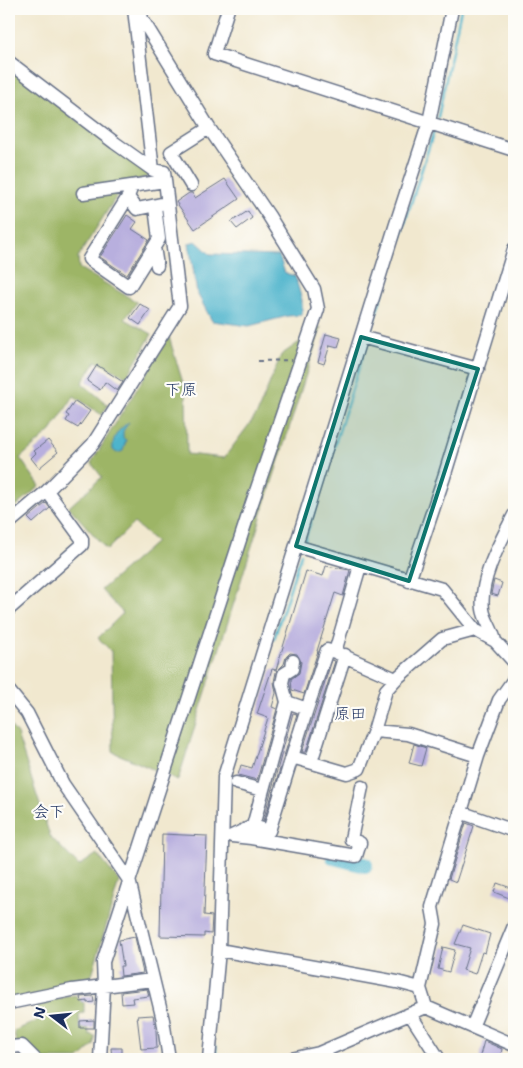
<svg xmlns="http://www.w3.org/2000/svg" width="523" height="1068" viewBox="0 0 523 1068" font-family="'Shantell Sans','Klee One',sans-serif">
	<rect width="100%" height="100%" fill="#fdfcf7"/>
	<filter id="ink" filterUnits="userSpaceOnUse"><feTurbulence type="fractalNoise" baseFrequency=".02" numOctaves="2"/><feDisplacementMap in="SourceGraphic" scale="10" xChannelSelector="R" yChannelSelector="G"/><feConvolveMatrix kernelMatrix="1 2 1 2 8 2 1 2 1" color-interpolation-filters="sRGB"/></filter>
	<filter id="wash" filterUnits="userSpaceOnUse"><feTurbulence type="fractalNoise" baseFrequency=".0096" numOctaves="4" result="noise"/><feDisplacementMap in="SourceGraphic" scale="20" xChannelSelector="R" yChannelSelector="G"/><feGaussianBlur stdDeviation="1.12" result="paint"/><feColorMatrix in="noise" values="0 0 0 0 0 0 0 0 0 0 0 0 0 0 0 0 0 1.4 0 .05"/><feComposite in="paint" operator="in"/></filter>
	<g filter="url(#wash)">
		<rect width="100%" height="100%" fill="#f1e8cf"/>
		<path fill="#9db566" stroke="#5c7262" d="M9 68 151 176 125 183 78 257 79 268 137 302 125 319 152 334 127 377 96 361 82 383 108 405 102 415 74 396 51 431 20 458 40 486 9 512Z
			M321 327 178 780 113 752 111 651 98 638 123 613 101 590 156 542 134 523 107 550 69 507 102 477 91 463 169 337 186 393 187 454 224 458 257 414 281 355Z
			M9 724 17 734 50 836 79 866 97 854 119 881 89 985 9 1000Z
			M75 995 84 1003V1013L79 1014 80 1028H88L89 1034 95 1036 94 1045 79 1059H40L16 1043 14 1031 37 1021V1003Z"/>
		<path fill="#4db4cc" stroke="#347295" d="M196 241 210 254 279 256 285 273 295 276 302 300V315L288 316 249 326 212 321 197 293 189 243Z
			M129 422 123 431V438L126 440 123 451 117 453 113 450C112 437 118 430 129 422Z"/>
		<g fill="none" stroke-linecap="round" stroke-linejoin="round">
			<path stroke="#4db4cc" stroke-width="2.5" d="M438 117 461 9
				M371 330 434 131
				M304 543 367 342
				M274 639 301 554
				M216 1059V1046"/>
			<path stroke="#4db4cc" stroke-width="16" d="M334 857 365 865"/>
		</g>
		<g id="blocks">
			<path fill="#b8afde" d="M225 179 239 199 195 229 176 202 189 193H192L195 198Z
				M248 211 252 218 237 229 231 222Z
				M127 215 137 222 132 229 149 240 127 275 100 257Z
				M140 304 150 310 140 325 130 318Z
				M326 334 341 338 338 347 330 345 324 364 318 362Z
				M97 365 123 382 117 391 105 382 100 390 87 381Z
				M75 401 90 411 78 428 66 421 69 416 66 414Z
				M48 440 58 452 39 468 31 458 36 453 34 451Z
				M46 503 50 508 33 523 28 518Z
				M326 566 350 570 343 596 335 593 317 651H318L304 694 292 690 291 679 299 673 301 662 297 654 290 653 286 657 284 664 276 672 274 682 276 693 272 707 277 709 257 780 238 775 241 765 252 768 268 718 257 714 272 669 276 670 306 571 323 576Z
				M494 580 502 583 498 596 491 594Z
				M332 660 335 661 306 752H302Z
				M293 713 297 714 264 821H263Z
				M414 744 426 748 421 766 409 763Z
				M466 823 474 826 456 882 449 879Z
				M162 834 207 836 204 915 212 916 211 934 204 933V937L160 936Z
				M497 883 514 889V900L494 892Z
				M463 925 490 934 485 953 482 952 475 974 463 970 470 948 455 944Z
				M135 937 143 973 121 976 120 966H123L119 940Z
				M443 947 455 950 449 972 438 969Z
				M147 989 149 996 132 998 133 1003 122 1004 121 992Z
				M93 996 94 1002 87 1003V1001L81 1002 80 997Z
				M153 1015 156 1031 157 1048 141 1049 137 1016Z
				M94 1020V1028H80V1021Z
				M484 1041 502 1049 500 1059H479Z
				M111 1048H122V1059H112Z"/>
		</g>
	</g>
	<g filter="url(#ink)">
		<use href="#blocks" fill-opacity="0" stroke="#667086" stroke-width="1"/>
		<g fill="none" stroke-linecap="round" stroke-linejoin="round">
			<defs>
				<path id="minor" d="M228 9 214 54 514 150
					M9 62 115 143 153 170
					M191 185 171 152 209 128
					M132 186 128 197 89 259 129 287 159 239 155 207
					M83 193 165 181
					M128 197 137 209 161 204
					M154 247 157 266
					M361 337 478 369
					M9 523 47 491 93 444 180 306 164 172 153 170 134 9
					M296 546 442 589 475 630 495 641 514 662
					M360 566 335 652 396 679 442 639 475 630
					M409 581 444 477 514 249
					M9 609 82 545V539L47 491
					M495 641C493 630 484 619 483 609 479 579 501 541 514 515
					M9 691 27 713 63 784 129 880 163 1020 169 1059
					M287 702 282 683 284 674 292 669 293 661
					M307 709 327 650 335 652
					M374 731 408 734 478 756
					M311 762 345 655
					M236 783 262 790
					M460 812 514 831
					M253 826 287 702 307 709 292 757
					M232 836 253 826 269 831 292 757 347 773 359 769 374 731 386 690 396 679
					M232 836 251 838 356 856 360 843 351 839 362 787
					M219 950 397 982 420 988
					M9 1003 72 990 152 980
					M426 1007 420 988 435 924 432 907 478 756 499 700 514 679
					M410 1014 439 1059
					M472 1027 514 926
					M9 1047 22 1046 35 1059
					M100 1059 104 986 103 962 250 509 318 309 314 289 269 216 209 128 142 19 140 9
					M209 1059 219 950 224 777 395 227 429 122 452 9
					M291 1059 319 1053 426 1007 514 1045"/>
			</defs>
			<use href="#minor" stroke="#667086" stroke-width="15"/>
			<path stroke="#667086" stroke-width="2" stroke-dasharray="4 4" stroke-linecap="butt" d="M258 361 291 360"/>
			<use href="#minor" stroke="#fff" stroke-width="12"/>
		</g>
	</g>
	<path fill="#0f766e" fill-opacity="0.2" stroke="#0f766e" stroke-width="4" stroke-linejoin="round" d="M361 337 478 369 409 581 296 546Z"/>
	<g text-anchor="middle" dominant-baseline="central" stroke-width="4.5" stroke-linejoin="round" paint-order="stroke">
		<g font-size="16" fill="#1b2f5e" stroke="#fdfcf7">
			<text x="181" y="389">下原</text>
			<text x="350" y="713">原田</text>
			<text x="49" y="811">会下</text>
		</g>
	</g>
	<rect width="523" height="1068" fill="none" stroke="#fdfcf7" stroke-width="30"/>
	<g transform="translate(52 1016) rotate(286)" stroke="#fdfcf7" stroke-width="4" paint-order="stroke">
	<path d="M0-4L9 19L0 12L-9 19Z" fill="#1b2f5e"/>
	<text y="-8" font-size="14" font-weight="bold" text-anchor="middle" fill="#1b2f5e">N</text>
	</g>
</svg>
